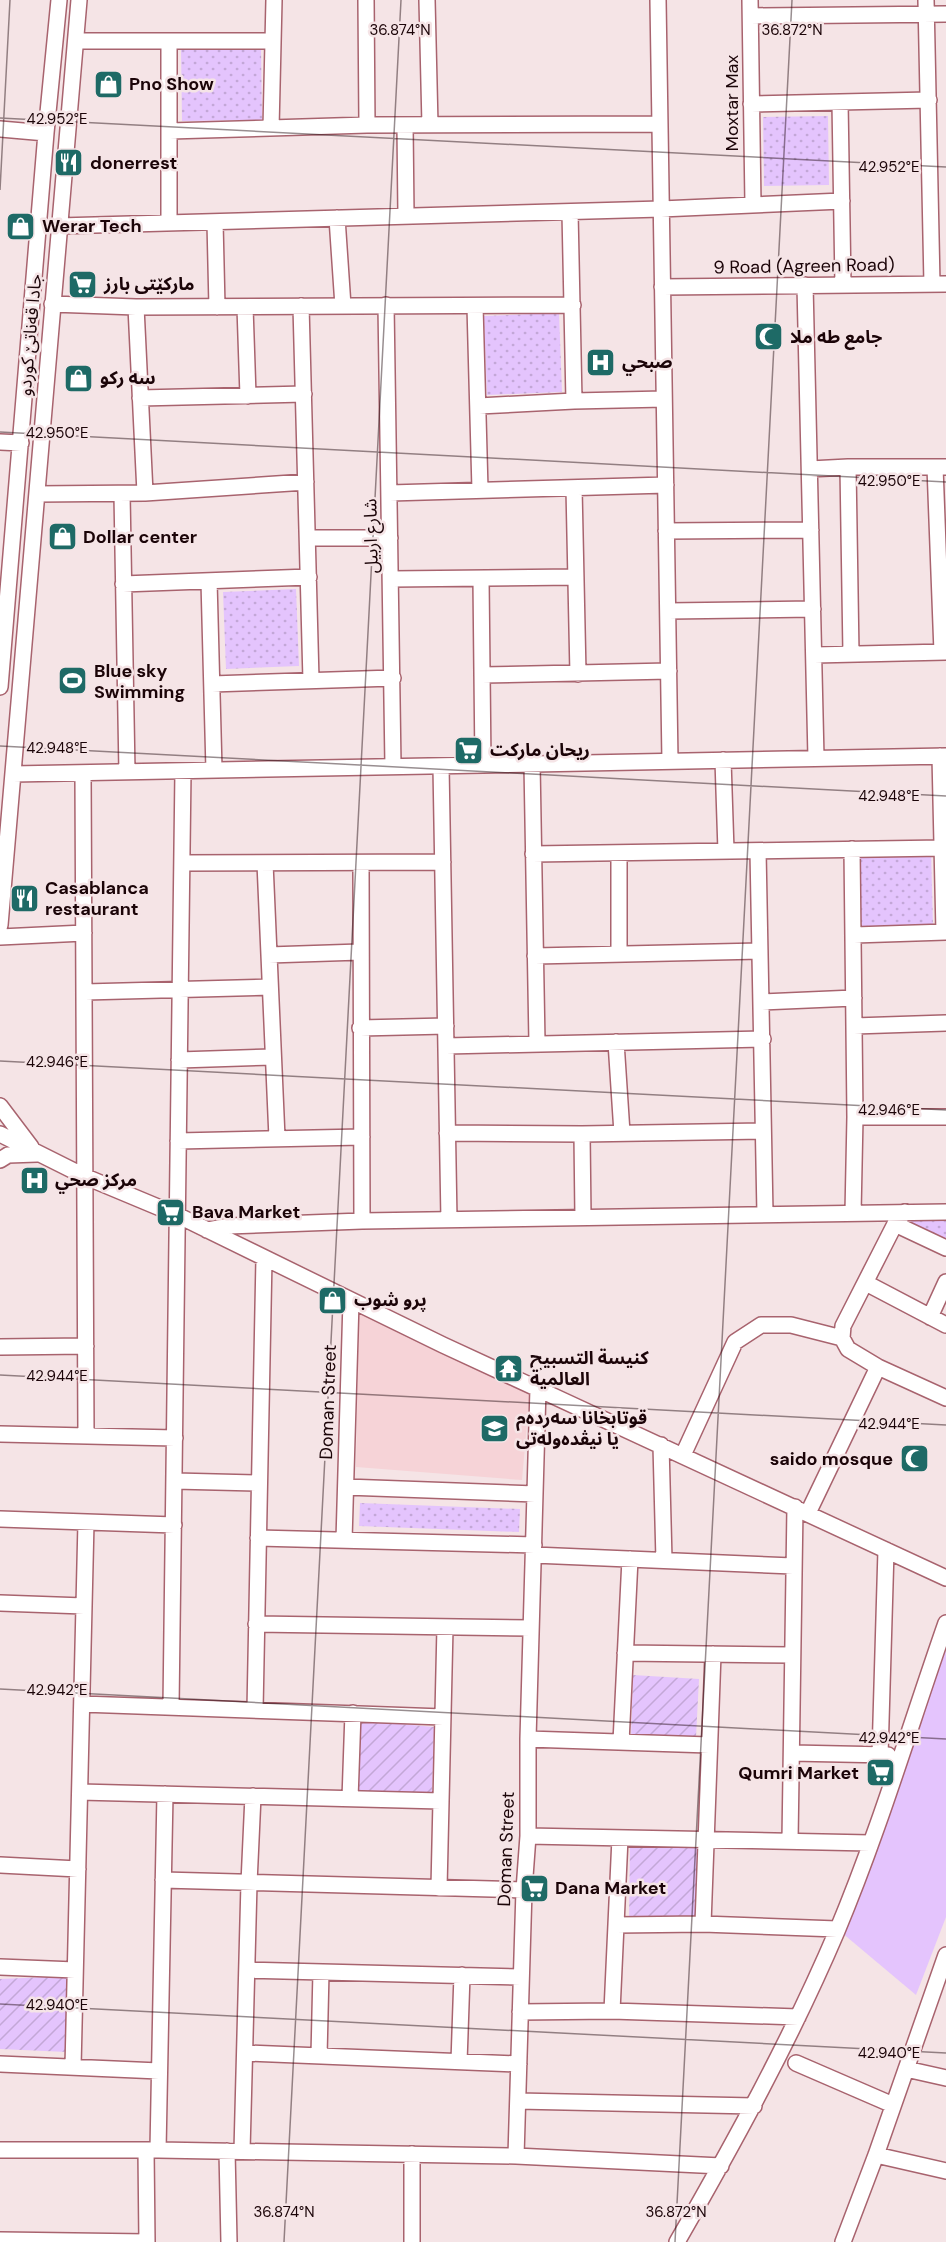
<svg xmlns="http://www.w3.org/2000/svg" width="946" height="2242" viewBox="0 0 946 2242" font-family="'DM Sans','Noto Sans Arabic',sans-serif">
	<defs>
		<pattern id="park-dots" width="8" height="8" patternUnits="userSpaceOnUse" patternTransform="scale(1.5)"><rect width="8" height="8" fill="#e4c4fd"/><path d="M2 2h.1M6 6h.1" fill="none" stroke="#c3a7d7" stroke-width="1.8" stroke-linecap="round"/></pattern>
		<pattern id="garden-furrows" width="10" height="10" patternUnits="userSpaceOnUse" patternTransform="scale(1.5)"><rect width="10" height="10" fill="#e4c4fd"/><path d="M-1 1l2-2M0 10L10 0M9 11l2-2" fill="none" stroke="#c3a7d7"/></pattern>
	</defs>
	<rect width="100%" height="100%" fill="#f5e4e6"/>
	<path fill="#f6d3d7" d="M359 1309 530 1390 522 1480 356 1467Z"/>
	<path fill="#e4c4fd" d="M946 1650V1917L916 1995 841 1932Z"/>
	<path fill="url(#park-dots)" d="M261 47 262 120 182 121 181 48Z
		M828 116 829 185 764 186 763 117Z
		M559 313 562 392 487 395 484 316Z
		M296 589 299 666 226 669 223 592Z
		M931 850 933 927 859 929 857 852Z
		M946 1219V1256L904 1237 912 1220Z
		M360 1503 520 1509 519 1532 359 1526Z"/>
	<path fill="url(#garden-furrows)" d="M633 1675 699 1679 696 1737H631Z
		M358 1720 434 1727 432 1797 355 1794Z
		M697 1847 696 1919H629L630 1848Z
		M70 1976 67 2052 0 2049V1979Z"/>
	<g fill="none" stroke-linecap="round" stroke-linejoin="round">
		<defs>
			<path id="minor" d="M366 0 367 125
				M427 0 430 125
				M658 0 670 761
				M750 0 753 205
				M926 0 932 284
				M751 16 946 14
				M76 41H273
				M840 102 843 285
				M751 104 929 100
				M405 125 406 216
				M271 128 274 0
				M0 129 46 133
				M170 131 367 125 660 124
				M570 212 574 401
				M337 218 343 306
				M215 222 217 307
				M169 223V41
				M59 226 661 209 842 201
				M805 285 816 758
				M662 287 946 284
				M52 304 136 307 573 305
				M386 305 393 766
				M301 306 311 680
				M475 306 480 490
				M136 307 145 493
				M245 307 248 396
				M140 398 304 394
				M479 406 574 401 664 399
				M0 442 21 443
				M848 467 851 654
				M935 467 942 652
				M810 469 848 467H946
				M574 488 578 674
				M390 493 666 485
				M37 494 145 493 306 482
				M122 494 127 772
				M666 531 811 530
				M308 538H390
				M392 579 576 577
				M481 579 483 765
				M209 581 214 770
				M123 584 309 577
				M668 611 813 609
				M814 655 946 652
				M482 675 669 671
				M212 684 393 678
				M0 687 46 133 59 0
				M940 756 944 932
				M723 760 726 851
				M532 764 537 1043
				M441 766 449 1220
				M83 773 86 1436
				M13 774 946 756
				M852 849 855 1117 853 1213
				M758 851 765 1214
				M533 854 943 848
				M182 863 443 862
				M265 863 277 1138
				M361 863 362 1221
				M0 925 79 0
				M854 935 946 932
				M0 937 84 933
				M619 954V853
				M269 955 360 952
				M535 956 760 951
				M85 992 270 987
				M761 1002 854 998
				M854 1026 946 1023
				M360 1028 446 1026
				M616 1042 622 1133
				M446 1046 763 1039
				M179 1060 273 1057
				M0 1106 31 1147
				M855 1117H946
				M447 1133 582 1134 763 1131
				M0 1134 86 1177 177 1215 443 1345 946 1578
				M582 1134 583 1218
				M178 1141 362 1137
				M0 1160 8 1155 37 1154
				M905 1212 895 1224 843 1326 842 1338 848 1349 878 1367 946 1398
				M895 1224 946 1248
				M207 1230 228 1226 362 1221 946 1212
				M866 1283 946 1325
				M930 1317 946 1282
				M0 1347 86 1346
				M0 1434 175 1438
				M661 1445 664 1560
				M683 1455 735 1342 761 1325H791L842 1338
				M175 1481 259 1483
				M346 1487 535 1494
				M808 1513 878 1367
				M0 1519 174 1525
				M258 1538 534 1545
				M344 1540 351 1301
				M534 1555 793 1566
				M0 1603 84 1606
				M256 1624 531 1628
				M625 1653 792 1655
				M82 1704 443 1717
				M171 1707 183 771
				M255 1710 264 1258
				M528 1739 709 1745
				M621 1742 630 1559
				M792 1753 888 1755
				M880 1755 886 1550
				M80 1792 441 1801
				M350 1799 353 1713
				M528 1836 870 1843
				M790 1841 795 1507
				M0 1865 78 1869
				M163 1880 524 1890
				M439 1888 445 1627
				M703 1924 713 1654
				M616 1925 703 1924 837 1929
				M0 1967 75 1970
				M247 1970 521 1977
				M612 2011 620 1838
				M520 2012 612 2011 798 2017
				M245 2053 519 2064
				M319 2056 321 1972
				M459 2062 462 1975
				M796 2063 893 2105
				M0 2064 159 2071
				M73 2067 86 1522
				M906 2069 946 2078
				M518 2101 754 2106
				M0 2150H158L516 2156 721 2166
				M146 2150 147 2242
				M158 2150 165 1794
				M227 2151 229 2242
				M242 2151 249 1883 253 1796
				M412 2154V2242
				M876 2155 946 2171
				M516 2156 524 1890 528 1836V1739L538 1388
				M0 2240 147 2242
				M677 2242C735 2141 791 2039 837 1931 879 1831 910 1726 946 1623
				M843 2242 876 2155 946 1955"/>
		</defs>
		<use href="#minor" stroke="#a8636e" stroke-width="18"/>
		<use href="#minor" stroke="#fff" stroke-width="15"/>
	</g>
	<path fill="none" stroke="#1b0408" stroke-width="1.5" stroke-opacity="0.45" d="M0 118 946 167M0 190 10 0M0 432 946 482M0 746 946 796M0 1061 946 1110M0 1375 946 1425M0 1689 946 1739M0 2004 946 2053M284 2242 401 0M675 2242 792 0"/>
	<defs>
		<symbol id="shop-square" viewBox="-11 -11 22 22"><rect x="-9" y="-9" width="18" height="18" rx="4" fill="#1e6a66" stroke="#f5e4e6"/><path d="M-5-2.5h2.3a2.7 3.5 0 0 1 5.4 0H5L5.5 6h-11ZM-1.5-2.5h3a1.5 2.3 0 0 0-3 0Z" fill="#fff"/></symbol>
		<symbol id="restaurant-square" viewBox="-11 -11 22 22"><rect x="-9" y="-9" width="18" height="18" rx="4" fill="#1e6a66" stroke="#f5e4e6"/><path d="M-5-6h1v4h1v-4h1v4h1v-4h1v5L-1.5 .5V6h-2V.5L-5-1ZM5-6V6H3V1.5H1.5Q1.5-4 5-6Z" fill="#fff"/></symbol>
		<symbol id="supermarket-square" viewBox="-11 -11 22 22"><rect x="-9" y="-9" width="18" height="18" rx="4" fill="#1e6a66" stroke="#f5e4e6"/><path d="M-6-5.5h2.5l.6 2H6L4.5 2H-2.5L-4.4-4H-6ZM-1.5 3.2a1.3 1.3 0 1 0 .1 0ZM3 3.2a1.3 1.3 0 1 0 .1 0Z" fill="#fff"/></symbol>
		<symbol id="mosque-square" viewBox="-11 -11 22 22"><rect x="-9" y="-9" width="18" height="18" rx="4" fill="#1e6a66" stroke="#f5e4e6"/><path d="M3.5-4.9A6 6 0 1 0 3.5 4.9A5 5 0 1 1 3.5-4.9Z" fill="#fff"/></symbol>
		<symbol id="hospital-square" viewBox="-11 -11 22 22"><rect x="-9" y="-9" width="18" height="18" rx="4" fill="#1e6a66" stroke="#f5e4e6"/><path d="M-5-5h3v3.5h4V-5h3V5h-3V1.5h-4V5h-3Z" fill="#fff"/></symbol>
		<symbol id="stadium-square" viewBox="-11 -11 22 22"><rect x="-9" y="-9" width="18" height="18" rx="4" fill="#1e6a66" stroke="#f5e4e6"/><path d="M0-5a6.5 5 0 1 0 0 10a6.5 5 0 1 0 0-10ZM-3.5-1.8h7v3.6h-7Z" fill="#fff"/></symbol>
		<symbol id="temple-square" viewBox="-11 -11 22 22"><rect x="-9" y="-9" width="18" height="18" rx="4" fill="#1e6a66" stroke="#f5e4e6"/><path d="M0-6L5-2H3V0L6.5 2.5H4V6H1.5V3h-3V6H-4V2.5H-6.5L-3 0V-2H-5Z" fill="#fff"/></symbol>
		<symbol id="school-square" viewBox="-11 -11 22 22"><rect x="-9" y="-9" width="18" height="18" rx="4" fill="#1e6a66" stroke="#f5e4e6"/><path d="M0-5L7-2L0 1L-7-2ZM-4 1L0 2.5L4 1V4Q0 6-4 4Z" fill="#fff"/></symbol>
	</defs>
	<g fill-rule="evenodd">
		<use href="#shop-square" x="92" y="68" width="33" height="33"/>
		<use href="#restaurant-square" x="52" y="146" width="33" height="33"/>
		<use href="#shop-square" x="4" y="210" width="33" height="33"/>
		<use href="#supermarket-square" x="66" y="268" width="33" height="33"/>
		<use href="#mosque-square" x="752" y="320" width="33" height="33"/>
		<use href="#hospital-square" x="584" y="346" width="33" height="33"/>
		<use href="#shop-square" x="62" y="362" width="33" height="33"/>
		<use href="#shop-square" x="46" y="520" width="33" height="33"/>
		<use href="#stadium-square" x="56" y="664" width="33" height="33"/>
		<use href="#supermarket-square" x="452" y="734" width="33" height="33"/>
		<use href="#restaurant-square" x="8" y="882" width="33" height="33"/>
		<use href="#hospital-square" x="18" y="1164" width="33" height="33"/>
		<use href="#supermarket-square" x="154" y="1196" width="33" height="33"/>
		<use href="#shop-square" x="316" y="1284" width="33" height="33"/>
		<use href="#temple-square" x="492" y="1352" width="33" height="33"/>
		<use href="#school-square" x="478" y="1412" width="33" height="33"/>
		<use href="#mosque-square" x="898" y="1442" width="33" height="33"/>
		<use href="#supermarket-square" x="864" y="1756" width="33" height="33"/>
		<use href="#supermarket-square" x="518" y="1872" width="33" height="33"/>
	</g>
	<g text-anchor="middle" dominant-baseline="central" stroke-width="5" stroke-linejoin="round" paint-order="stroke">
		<g font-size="18" font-weight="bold" fill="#1b0408" stroke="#f5e4e6" text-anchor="start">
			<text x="129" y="84">Pno Show</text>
			<text x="90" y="163">donerrest</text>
			<text x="42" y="226">Werar Tech</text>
			<text x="104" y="284">مارکێتی بارز</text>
			<text x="790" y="337">جامع طه ملا</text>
			<text x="622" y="362">صبحي</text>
			<text x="100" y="378">سه ركو</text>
			<text x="83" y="537">Dollar center</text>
			<text x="94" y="671">Blue sky<tspan x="94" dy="21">Swimming</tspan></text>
			<text x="490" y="750">ريحان ماركت</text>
			<text x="45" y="888">Casablanca<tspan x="45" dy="21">restaurant</tspan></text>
			<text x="55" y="1180">مركز صحي</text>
			<text x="192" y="1212">Bava Market</text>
			<text x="354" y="1300">پرو شوب</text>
			<text x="530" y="1358">كنيسة التسبيح<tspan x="530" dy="21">العالمية</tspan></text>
			<text x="516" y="1418">قوتابخانا سەردەم<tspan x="516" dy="21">یا نیڤدەولەتی</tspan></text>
			<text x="893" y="1459" text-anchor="end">saido mosque</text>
			<text x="859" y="1773" text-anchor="end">Qumri Market</text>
			<text x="555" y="1888">Dana Market</text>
		</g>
		<g font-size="18" fill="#1b0408" stroke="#f5e4e6">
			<text transform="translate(732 103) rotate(-90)">Moxtar Max</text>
			<text transform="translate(804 266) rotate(-1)">9 Road (Agreen Road)</text>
			<text transform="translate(30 335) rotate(-85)">جادا قەناتێ کوردو</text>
			<text transform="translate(371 536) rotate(-91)">شارع اربيل</text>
			<text transform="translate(328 1402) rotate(-88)">Doman Street</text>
			<text transform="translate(506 1849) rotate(-88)">Doman Street</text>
		</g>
	</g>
	<g font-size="15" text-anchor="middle" fill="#1b0408" stroke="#f5e4e6" stroke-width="5" stroke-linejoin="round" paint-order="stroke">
		<text x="400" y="35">36.874°N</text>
		<text x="792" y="35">36.872°N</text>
		<text x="57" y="124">42.952°E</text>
		<text x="889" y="172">42.952°E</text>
		<text x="57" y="438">42.950°E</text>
		<text x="889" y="486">42.950°E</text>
		<text x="57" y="753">42.948°E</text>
		<text x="889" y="801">42.948°E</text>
		<text x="57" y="1067">42.946°E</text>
		<text x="889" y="1115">42.946°E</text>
		<text x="57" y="1381">42.944°E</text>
		<text x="889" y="1429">42.944°E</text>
		<text x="57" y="1695">42.942°E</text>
		<text x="889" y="1743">42.942°E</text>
		<text x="57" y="2010">42.940°E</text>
		<text x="889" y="2058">42.940°E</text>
		<text x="284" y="2217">36.874°N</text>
		<text x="676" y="2217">36.872°N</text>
	</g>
</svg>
